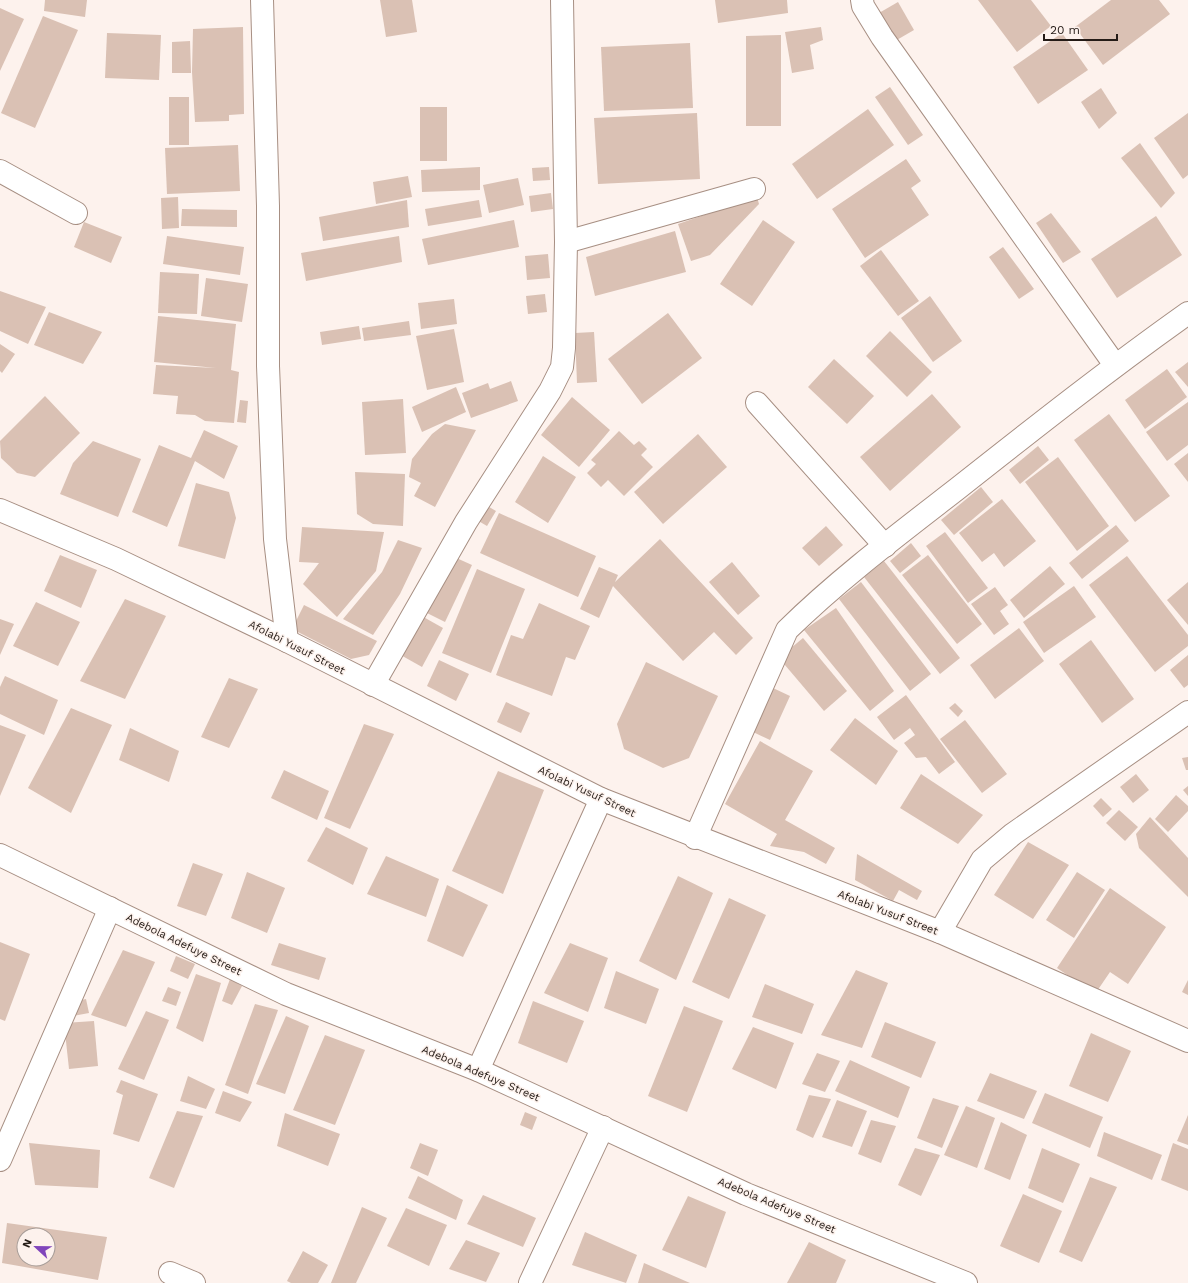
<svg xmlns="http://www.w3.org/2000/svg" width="1188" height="1283" font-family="'Work Sans',sans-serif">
	<rect width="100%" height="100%" fill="#fdf2ed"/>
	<g fill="#dac1b4" fill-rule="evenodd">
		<path d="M 45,0 L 87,0 L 85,17 L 44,11 Z"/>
		<path d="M 380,0 L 412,0 L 417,32 L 386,37 Z"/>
		<path d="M 715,0 L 787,0 L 788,13 L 718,23 Z"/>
		<path d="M 978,0 L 1031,0 L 1051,26 L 1017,52 Z"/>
		<path d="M 1111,0 L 1159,0 L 1170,14 L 1103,65 L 1075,27 Z"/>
		<path d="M 898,2 L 914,30 L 895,41 L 879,13 Z"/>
		<path d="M 0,8 L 24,19 L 0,71 Z"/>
		<path d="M 43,16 L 78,30 L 35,128 L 1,113 Z"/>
		<path d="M 243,27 L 244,114 L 229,115 L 229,121 L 195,122 L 192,72 L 193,29 Z"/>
		<path d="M 821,27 L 823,40 L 810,45 L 814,69 L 792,73 L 785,32 Z"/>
		<path d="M 107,33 L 161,35 L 159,80 L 105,78 Z"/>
		<path d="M 1062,33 L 1088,70 L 1038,104 L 1013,67 Z"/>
		<path d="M 781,35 L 781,126 L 746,126 L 746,36 Z"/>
		<path d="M 190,41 L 191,73 L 172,73 L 172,42 Z"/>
		<path d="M 690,43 L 693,108 L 604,111 L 601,47 Z"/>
		<path d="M 890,87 L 923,135 L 908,145 L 875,97 Z"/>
		<path d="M 1101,88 L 1117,113 L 1099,129 L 1081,102 Z"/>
		<rect x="169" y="97" width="20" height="48"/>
		<rect x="420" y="107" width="27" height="54"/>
		<path d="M 868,109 L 894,145 L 817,199 L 792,164 Z"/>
		<path d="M 697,113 L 700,179 L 598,184 L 594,118 Z"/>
		<path d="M 1188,113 L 1188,175 L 1183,179 L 1154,138 Z"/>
		<path d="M 1140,143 L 1175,193 L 1161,208 L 1121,158 Z"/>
		<path d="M 238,145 L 240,191 L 167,194 L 165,148 Z"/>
		<path d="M 906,159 L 921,181 L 911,188 L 929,215 L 865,258 L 832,209 Z"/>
		<path d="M 480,167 L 480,190 L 422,192 L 421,170 Z"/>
		<path d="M 549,167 L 550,180 L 533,181 L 532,168 Z"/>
		<path d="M 408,176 L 412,197 L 376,204 L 373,182 Z"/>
		<path d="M 518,178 L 524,205 L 489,213 L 483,185 Z"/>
		<path d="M 551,193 L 553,209 L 531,212 L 529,196 Z"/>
		<path d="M 178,197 L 179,228 L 162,229 L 161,198 Z"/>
		<path d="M 757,197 L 759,204 L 710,255 L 691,261 L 678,224 Z"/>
		<path d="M 407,200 L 409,227 L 323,241 L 319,217 Z"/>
		<path d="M 479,200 L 482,217 L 428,226 L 425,209 Z"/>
		<path d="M 182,209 L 237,210 L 237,227 L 181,226 Z"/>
		<path d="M 1051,213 L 1081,252 L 1063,263 L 1036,223 Z"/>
		<path d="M 1156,216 L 1182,255 L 1117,298 L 1091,259 Z"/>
		<path d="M 514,220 L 519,247 L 428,265 L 422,239 Z"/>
		<path d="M 763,220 L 795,242 L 752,306 L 720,284 Z"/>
		<path d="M 84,222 L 122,237 L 111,263 L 74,247 Z"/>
		<path d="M 675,231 L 686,272 L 595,296 L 586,257 Z"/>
		<path d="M 167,236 L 244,247 L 240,275 L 163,264 Z"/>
		<path d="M 399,236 L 402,262 L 306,281 L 301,253 Z"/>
		<path d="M 1003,247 L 1034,289 L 1019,299 L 989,257 Z"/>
		<path d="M 881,250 L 919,301 L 898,316 L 860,266 Z"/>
		<path d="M 548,254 L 550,278 L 527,280 L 525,256 Z"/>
		<path d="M 160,272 L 199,274 L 197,314 L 158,313 Z"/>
		<path d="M 206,278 L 248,284 L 242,322 L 201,316 Z"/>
		<path d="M 0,291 L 46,307 L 28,344 L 0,331 Z"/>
		<path d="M 545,294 L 547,312 L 528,314 L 526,296 Z"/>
		<path d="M 930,296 L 962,341 L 933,362 L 901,318 Z"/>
		<path d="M 454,299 L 457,324 L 421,329 L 418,303 Z"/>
		<path d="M 49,312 L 102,332 L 83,364 L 34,345 Z"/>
		<path d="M 668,313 L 702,358 L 642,404 L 608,359 Z"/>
		<path d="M 158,316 L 236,324 L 231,370 L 239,372 L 234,423 L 205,421 L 195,415 L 176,414 L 178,396 L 153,394 L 156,365 L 216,368 L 154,362 Z"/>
		<path d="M 409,321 L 411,335 L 364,341 L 362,328 Z"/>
		<path d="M 359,326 L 361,339 L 322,345 L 320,332 Z"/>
		<path d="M 454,329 L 464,382 L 427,390 L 416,336 Z"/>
		<path d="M 890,331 L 932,372 L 907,397 L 866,356 Z"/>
		<path d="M 594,332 L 597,382 L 577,383 L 575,333 Z"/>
		<path d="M 0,344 L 15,354 L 2,373 L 0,371 Z"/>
		<path d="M 834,359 L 874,396 L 847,424 L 808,387 Z"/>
		<path d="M 1188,362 L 1188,387 L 1175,372 Z"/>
		<path d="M 1167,369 L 1187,397 L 1145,429 L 1125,400 Z"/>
		<path d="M 511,381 L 518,401 L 471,418 L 462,393 L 488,383 L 490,389 Z"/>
		<path d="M 456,387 L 466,412 L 422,432 L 412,407 Z"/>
		<path d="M 932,394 L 961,427 L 890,491 L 860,457 Z"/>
		<path d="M 45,396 L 80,433 L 35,477 L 17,473 L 1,458 L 0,441 Z"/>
		<path d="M 572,397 L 610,430 L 579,467 L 541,435 Z"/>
		<path d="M 403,399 L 406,453 L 365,455 L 362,402 Z"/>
		<path d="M 240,400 L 248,401 L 246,423 L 237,422 Z"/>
		<path d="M 1188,402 L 1188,445 L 1167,461 L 1146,432 Z"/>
		<path d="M 1109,414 L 1170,496 L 1135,522 L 1074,440 Z"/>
		<path d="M 445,424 L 476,430 L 435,507 L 414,496 L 421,483 L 409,477 L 412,459 L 432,434 Z"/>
		<path d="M 204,430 L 238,446 L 224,479 L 195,461 L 167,527 L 132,512 L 159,445 L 191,458 Z"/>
		<path d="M 619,431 L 634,445 L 639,441 L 647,449 L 641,455 L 653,467 L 624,496 L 608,480 L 601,487 L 587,473 L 596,464 L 591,460 Z"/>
		<path d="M 698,434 L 727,467 L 663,524 L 634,492 Z"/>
		<path d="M 93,441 L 141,459 L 118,517 L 60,494 L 73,463 Z"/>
		<path d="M 1038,446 L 1049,460 L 1020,484 L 1009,470 Z"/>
		<path d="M 1188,453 L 1188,482 L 1174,464 Z"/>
		<path d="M 543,456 L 576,477 L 548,523 L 515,502 Z"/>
		<path d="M 1058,457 L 1109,526 L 1077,551 L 1025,482 Z"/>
		<path d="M 355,472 L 405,474 L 403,526 L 373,524 L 357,514 Z"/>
		<path d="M 196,483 L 229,492 L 236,518 L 225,559 L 178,546 Z"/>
		<path d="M 981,487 L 993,502 L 954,535 L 941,520 Z"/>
		<path d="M 1002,499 L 1036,541 L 1004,567 L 994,553 L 982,562 L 959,533 Z"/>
		<path d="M 484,504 L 496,511 L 487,526 L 475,519 Z"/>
		<path d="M 499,513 L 596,556 L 578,597 L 480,553 Z"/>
		<path d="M 1116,525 L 1129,541 L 1082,579 L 1069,563 Z"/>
		<path d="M 826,526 L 843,545 L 819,566 L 802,548 Z"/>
		<path d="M 302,527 L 384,532 L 376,571 L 337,617 L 303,584 L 319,563 L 299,562 Z"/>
		<path d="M 945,532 L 988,588 L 968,603 L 926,546 Z"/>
		<path d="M 660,539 L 753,638 L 736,655 L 714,632 L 683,661 L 613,586 L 599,618 L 580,609 L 599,567 L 618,575 L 615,582 Z"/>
		<path d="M 398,540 L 422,548 L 400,594 L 373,635 L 343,619 L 382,572 Z"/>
		<path d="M 911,543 L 921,556 L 900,573 L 890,561 Z"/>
		<path d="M 60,555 L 97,570 L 81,608 L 44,591 Z"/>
		<path d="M 928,555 L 982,624 L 957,644 L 902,575 Z"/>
		<path d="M 452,556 L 472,565 L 445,622 L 425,612 Z"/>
		<path d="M 1127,556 L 1188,635 L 1188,646 L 1155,672 L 1089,585 Z"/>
		<path d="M 884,561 L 960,658 L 940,674 L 864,577 Z"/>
		<path d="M 732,562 L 760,596 L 738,615 L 709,582 Z"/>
		<path d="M 1050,566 L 1065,584 L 1024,618 L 1010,600 Z"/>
		<path d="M 477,569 L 525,589 L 491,673 L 442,653 Z"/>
		<path d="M 861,582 L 931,674 L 910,691 L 839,599 Z"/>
		<path d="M 1188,582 L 1188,625 L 1167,600 Z"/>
		<path d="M 1074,586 L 1096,617 L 1044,653 L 1023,622 Z"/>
		<path d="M 995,587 L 1008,605 L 1000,611 L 1009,624 L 994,635 L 971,604 Z"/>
		<path d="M 125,599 L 166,616 L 125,699 L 80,681 Z"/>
		<path d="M 36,602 L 80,622 L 58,666 L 13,646 Z"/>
		<path d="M 539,603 L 590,626 L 575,660 L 566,657 L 552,696 L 496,675 L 511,635 L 523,639 Z"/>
		<path d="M 304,605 L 377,641 L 369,655 L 351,659 L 292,629 Z"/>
		<path d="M 836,608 L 894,691 L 870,711 L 804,630 Z"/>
		<path d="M 411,610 L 443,628 L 422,667 L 390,649 Z"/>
		<path d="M 0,619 L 14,624 L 0,655 Z"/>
		<path d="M 1019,628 L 1044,661 L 995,699 L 970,665 Z"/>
		<path d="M 803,638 L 847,691 L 824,711 L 779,658 Z"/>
		<path d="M 1091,640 L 1134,699 L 1102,723 L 1059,664 Z"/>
		<path d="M 1188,655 L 1188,685 L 1184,688 L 1170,670 Z"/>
		<path d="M 439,660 L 469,674 L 456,701 L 427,686 Z"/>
		<path d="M 646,662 L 718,696 L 689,758 L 663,768 L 624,749 L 617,724 Z"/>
		<path d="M 5,676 L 58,700 L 44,735 L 0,714 L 0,687 Z"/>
		<path d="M 229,678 L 258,689 L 229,748 L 201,737 Z"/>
		<path d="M 773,688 L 790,696 L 770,740 L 753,732 Z"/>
		<path d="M 906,695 L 955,762 L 939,774 L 926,757 L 916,758 L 904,743 L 915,735 L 910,728 L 894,740 L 877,717 Z"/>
		<path d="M 506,702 L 530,713 L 521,733 L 497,722 Z"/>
		<path d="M 955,703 L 963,711 L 958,717 L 949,708 Z"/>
		<path d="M 71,708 L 112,725 L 71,813 L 28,788 Z"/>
		<path d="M 855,718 L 898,751 L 876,785 L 830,750 Z"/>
		<path d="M 965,720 L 1007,774 L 982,793 L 940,739 Z"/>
		<path d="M 364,724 L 394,734 L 350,829 L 324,818 Z"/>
		<path d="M 0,725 L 26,735 L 0,796 Z"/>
		<path d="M 130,728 L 179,751 L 169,782 L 119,760 Z"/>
		<path d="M 760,741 L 813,771 L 785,820 L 835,848 L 826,864 L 804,852 L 770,846 L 777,834 L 725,804 Z"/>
		<path d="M 1188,757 L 1188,770 L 1186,770 L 1182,758 Z"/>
		<path d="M 284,770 L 329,791 L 317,820 L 271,798 Z"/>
		<path d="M 498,771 L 544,790 L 503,894 L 452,871 Z"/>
		<path d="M 921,774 L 983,815 L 958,844 L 900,808 Z"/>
		<path d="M 1136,774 L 1149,790 L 1133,803 L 1120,787 Z"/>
		<path d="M 1188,786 L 1188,796 L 1183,790 Z"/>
		<path d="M 1176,795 L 1188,806 L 1188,811 L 1168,832 L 1155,819 Z"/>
		<path d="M 1101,798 L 1112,809 L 1103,817 L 1093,806 Z"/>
		<path d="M 1119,810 L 1138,827 L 1125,841 L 1106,823 Z"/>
		<path d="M 1150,817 L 1188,858 L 1188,897 L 1139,848 L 1136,834 Z"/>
		<path d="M 326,827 L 368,848 L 353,885 L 307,861 Z"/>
		<path d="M 1028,842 L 1069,865 L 1033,919 L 994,895 Z"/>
		<path d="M 857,854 L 922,891 L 917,900 L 899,890 L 893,901 L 855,880 Z"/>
		<path d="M 386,856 L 439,879 L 426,917 L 367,894 Z"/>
		<path d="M 193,863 L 223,874 L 206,916 L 177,906 Z"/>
		<path d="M 247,872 L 285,888 L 267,933 L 231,918 Z"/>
		<path d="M 1077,872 L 1105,890 L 1074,938 L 1046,920 Z"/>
		<path d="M 678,876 L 713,893 L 676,980 L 639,961 Z"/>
		<path d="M 447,885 L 488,905 L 463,957 L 427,941 Z"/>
		<path d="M 1110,888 L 1166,927 L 1128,984 L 1110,972 L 1095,994 L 1057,968 Z"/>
		<path d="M 729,898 L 766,915 L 729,999 L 692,982 Z"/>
		<path d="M 0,942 L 30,954 L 5,1021 L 0,1019 Z"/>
		<path d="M 279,943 L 326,958 L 319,980 L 271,965 Z"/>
		<path d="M 570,943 L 608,958 L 588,1012 L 544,993 Z"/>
		<path d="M 123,950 L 155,962 L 126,1027 L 91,1015 Z"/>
		<path d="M 176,956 L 195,964 L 188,979 L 170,971 Z"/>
		<path d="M 856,970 L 888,983 L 862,1048 L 821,1035 Z"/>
		<path d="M 616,971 L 659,989 L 646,1024 L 604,1008 Z"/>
		<path d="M 196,974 L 221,983 L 203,1042 L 176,1028 Z"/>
		<path d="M 230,979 L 242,986 L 232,1005 L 222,1001 Z"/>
		<path d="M 1188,980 L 1188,995 L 1182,992 Z"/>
		<path d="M 765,984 L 814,1004 L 802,1034 L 752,1017 Z"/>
		<path d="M 168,987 L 181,992 L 176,1006 L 162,1001 Z"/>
		<path d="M 86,999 L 89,1013 L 73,1016 L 71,1002 Z"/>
		<path d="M 533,1001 L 584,1021 L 567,1063 L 518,1043 Z"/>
		<path d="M 255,1004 L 278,1010 L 248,1094 L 225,1085 Z"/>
		<path d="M 684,1006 L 723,1021 L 687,1112 L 648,1096 Z"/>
		<path d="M 146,1011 L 169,1020 L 144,1080 L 118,1069 Z"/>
		<path d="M 286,1016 L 309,1026 L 285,1094 L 256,1084 Z"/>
		<path d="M 94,1021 L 98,1066 L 69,1069 L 64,1023 Z"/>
		<path d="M 885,1022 L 936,1042 L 921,1078 L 871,1057 Z"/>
		<path d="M 753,1027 L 794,1043 L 776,1089 L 732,1069 Z"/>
		<path d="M 1091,1033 L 1131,1051 L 1108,1102 L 1069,1086 Z"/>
		<path d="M 325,1035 L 365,1050 L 335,1125 L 293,1110 Z"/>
		<path d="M 817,1053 L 840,1061 L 825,1092 L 802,1084 Z"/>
		<path d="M 850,1060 L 910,1087 L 898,1118 L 835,1091 Z"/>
		<path d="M 990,1073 L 1037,1091 L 1024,1119 L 977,1101 Z"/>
		<path d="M 188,1076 L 215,1089 L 206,1109 L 180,1101 Z"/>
		<path d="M 121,1080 L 158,1094 L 139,1142 L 113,1134 L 123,1095 L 116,1092 Z"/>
		<path d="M 223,1091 L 252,1102 L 240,1122 L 215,1113 Z"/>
		<path d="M 1045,1093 L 1103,1117 L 1090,1148 L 1032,1123 Z"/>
		<path d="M 809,1095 L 831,1099 L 813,1138 L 796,1130 Z"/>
		<path d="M 933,1098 L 959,1106 L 942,1148 L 917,1138 Z"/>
		<path d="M 837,1100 L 867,1111 L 852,1147 L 822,1137 Z"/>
		<path d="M 966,1106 L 995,1118 L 977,1168 L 944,1155 Z"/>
		<path d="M 177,1111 L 203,1116 L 174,1188 L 149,1178 Z"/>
		<path d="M 525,1112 L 537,1117 L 532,1130 L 520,1125 Z"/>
		<path d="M 285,1113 L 340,1134 L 328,1166 L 277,1146 Z"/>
		<path d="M 1188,1115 L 1188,1145 L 1177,1141 Z"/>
		<path d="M 871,1120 L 896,1126 L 881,1163 L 858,1154 Z"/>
		<path d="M 1001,1122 L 1027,1135 L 1010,1180 L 984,1169 Z"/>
		<path d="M 1104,1132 L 1162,1155 L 1152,1180 L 1097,1156 Z"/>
		<path d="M 29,1143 L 100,1150 L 98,1188 L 35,1185 Z"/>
		<path d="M 420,1143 L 438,1150 L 428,1176 L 410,1168 Z"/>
		<path d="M 1173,1143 L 1188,1149 L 1188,1191 L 1161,1180 Z"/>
		<path d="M 915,1148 L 940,1155 L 921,1196 L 898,1185 Z"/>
		<path d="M 1042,1148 L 1080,1164 L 1063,1203 L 1028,1188 Z"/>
		<path d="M 418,1176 L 463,1200 L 456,1220 L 408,1198 Z"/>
		<path d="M 1090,1177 L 1117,1187 L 1082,1262 L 1059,1252 Z"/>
		<path d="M 1023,1194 L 1062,1211 L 1039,1263 L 1000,1246 Z"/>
		<path d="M 483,1195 L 536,1218 L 523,1247 L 467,1224 Z"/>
		<path d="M 688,1196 L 726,1212 L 706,1268 L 662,1250 Z"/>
		<path d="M 362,1207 L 387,1218 L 356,1283 L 331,1283 Z"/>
		<path d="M 406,1208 L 447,1225 L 429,1266 L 387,1246 Z"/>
		<path d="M 7,1223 L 107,1237 L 98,1280 L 2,1263 ZM 24,1235 L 48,1235 L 48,1259 L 24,1259 Z"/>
		<path d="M 585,1232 L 637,1255 L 626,1283 L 572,1265 Z"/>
		<path d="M 466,1240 L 500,1253 L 486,1282 L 449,1269 Z"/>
		<path d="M 809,1242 L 846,1260 L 836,1283 L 787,1283 Z"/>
		<path d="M 303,1251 L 328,1265 L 318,1283 L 291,1283 L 287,1281 Z"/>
		<path d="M 644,1263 L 690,1283 L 638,1283 Z"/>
	</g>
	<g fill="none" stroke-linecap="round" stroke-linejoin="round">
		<g stroke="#a78f83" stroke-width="24">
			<g id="minor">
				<path d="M 262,0 L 268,206 L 268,366 L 275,539 L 287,641"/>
				<path d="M 862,0 L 863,6 L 882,37 L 1115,365"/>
				<path d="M 0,171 L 76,213"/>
				<path d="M 566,242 L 754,189"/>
				<path d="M 757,403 L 885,546"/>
				<path d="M 0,510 L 116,559 L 287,641 L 601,799 L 940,932 L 1188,1041"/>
				<path d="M 373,685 L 466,522 L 550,391 L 562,367 L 564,348 L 566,242 L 562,0"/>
				<path d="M 695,838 L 787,630 C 839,579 899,534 957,489 C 1033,429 1109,369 1188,313"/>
				<path d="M 0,855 L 286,994 L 478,1070 L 746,1194 L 966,1283"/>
				<path d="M 940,932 L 982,860 L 1013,834 L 1188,712"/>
				<path d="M 478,1070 L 601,799"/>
				<path d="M 0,1160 L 110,908"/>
				<path d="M 170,1273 L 194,1283"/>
				<path d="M 530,1283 L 603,1127"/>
			</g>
		</g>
		<use href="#minor" stroke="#fff" stroke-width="22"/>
	</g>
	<g text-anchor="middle" stroke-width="3" stroke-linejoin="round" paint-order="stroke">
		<g font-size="11" fill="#241b16" stroke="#fdf2ed">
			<text transform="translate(297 647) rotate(27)" y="4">Afolabi Yusuf Street</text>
			<text transform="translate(587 791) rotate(25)" y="4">Afolabi Yusuf Street</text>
			<text transform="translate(888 912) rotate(21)" y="4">Afolabi Yusuf Street</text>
			<text transform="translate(184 944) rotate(26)" y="4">Adebola Adefuye Street</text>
			<text transform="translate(481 1073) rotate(23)" y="4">Adebola Adefuye Street</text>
			<text transform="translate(777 1205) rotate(23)" y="4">Adebola Adefuye Street</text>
		</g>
	</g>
	<g transform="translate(36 1247) rotate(292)"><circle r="19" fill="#fdf2ed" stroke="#a69c97"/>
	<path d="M0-3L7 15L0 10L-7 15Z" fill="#8045bb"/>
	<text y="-6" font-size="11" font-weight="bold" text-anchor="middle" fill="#241b16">N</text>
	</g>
	<path d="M1044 34v6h73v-6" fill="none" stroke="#241b16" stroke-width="2"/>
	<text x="1050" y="34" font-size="12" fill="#241b16" stroke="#fdf2ed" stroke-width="3" paint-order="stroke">20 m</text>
</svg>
